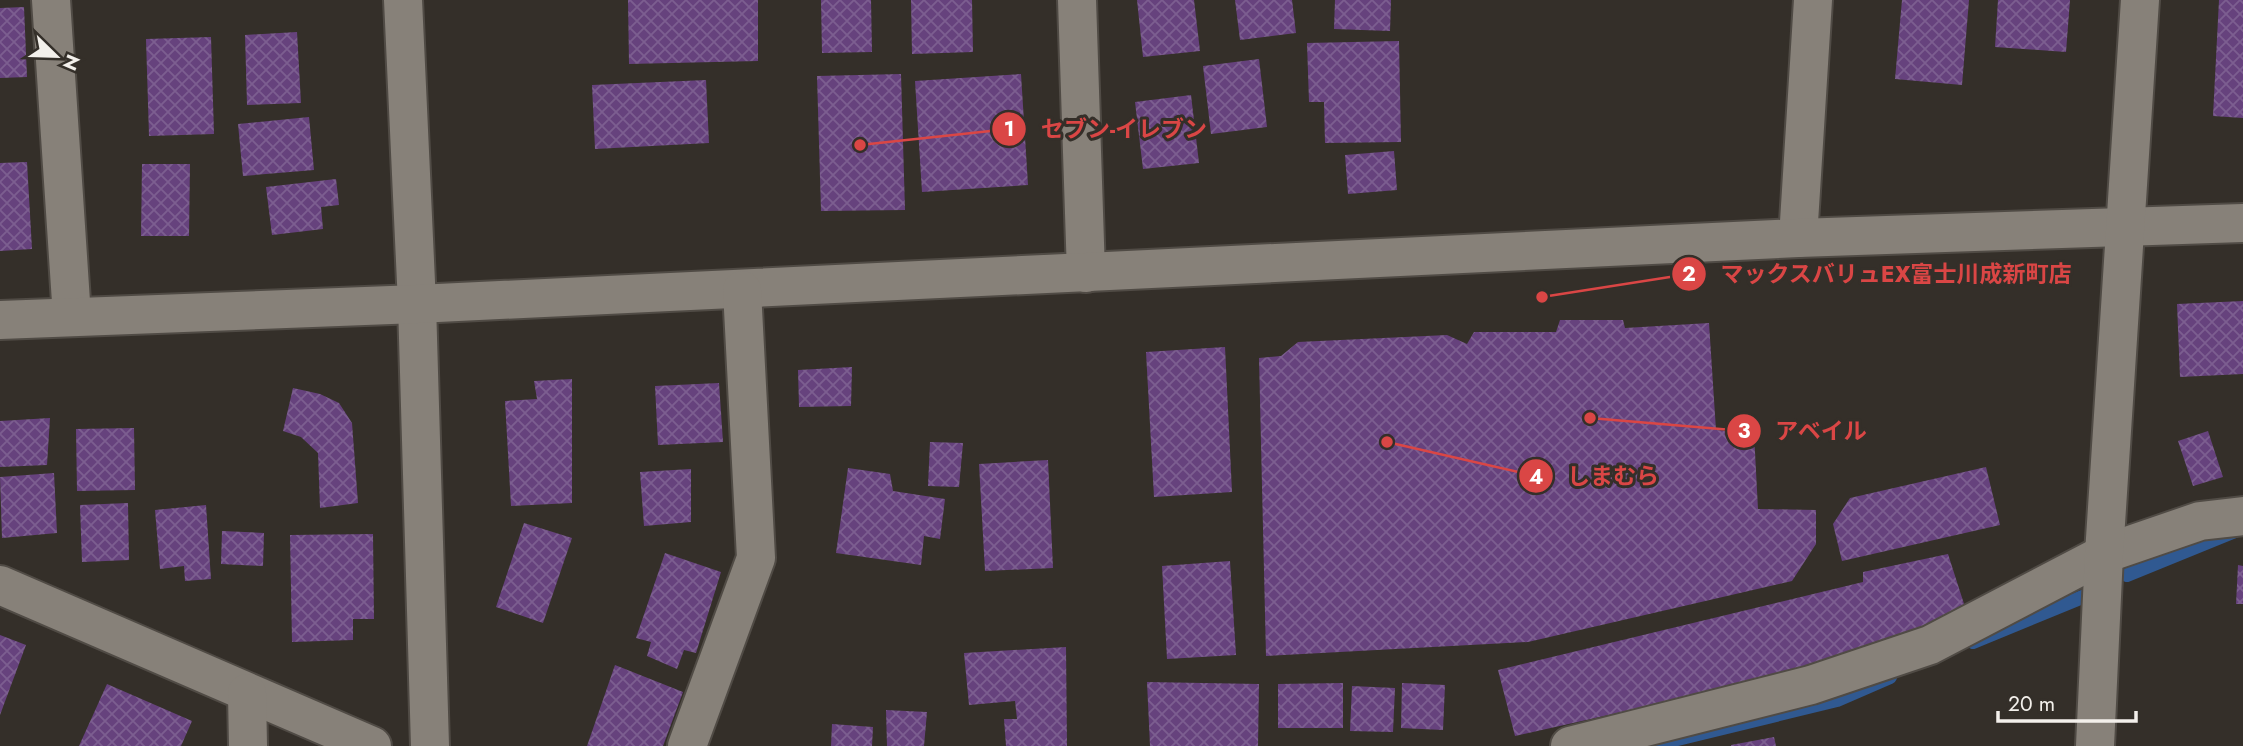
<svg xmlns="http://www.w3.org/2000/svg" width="2243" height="746" font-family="Jost,'Noto Sans JP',sans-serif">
	<defs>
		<pattern id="building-cross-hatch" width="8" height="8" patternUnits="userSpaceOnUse" patternTransform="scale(1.75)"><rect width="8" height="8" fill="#66427d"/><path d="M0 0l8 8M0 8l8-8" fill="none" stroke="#7c5e90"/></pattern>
	</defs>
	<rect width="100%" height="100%" fill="#342f29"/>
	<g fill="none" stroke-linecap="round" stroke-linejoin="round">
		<g stroke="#305991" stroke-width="14">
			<path d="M 2127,575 L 2235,531"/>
			<path d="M 1973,642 L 2085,596"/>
			<path d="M 1661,743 L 1837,700 L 1890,677"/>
		</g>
	</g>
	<g fill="url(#building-cross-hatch)">
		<path d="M 628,0 L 758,0 L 758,61 L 629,64 Z"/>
		<path d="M 821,0 L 871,0 L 872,52 L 822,53 Z"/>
		<path d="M 911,0 L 972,0 L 973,52 L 912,54 Z"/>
		<path d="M 1137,0 L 1194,0 L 1200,51 L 1143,57 Z"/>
		<path d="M 1235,0 L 1292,0 L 1296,33 L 1240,40 Z"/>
		<path d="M 1335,0 L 1391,0 L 1390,31 L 1334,29 Z"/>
		<path d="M 1902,0 L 1969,0 L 1962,85 L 1895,79 Z"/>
		<path d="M 1998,0 L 2070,0 L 2066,52 L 1995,47 Z"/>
		<path d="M 2219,0 L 2243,0 L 2243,118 L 2213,116 Z"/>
		<path d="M 24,7 L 27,77 L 0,78 L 0,8 Z"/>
		<path d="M 297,32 L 301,103 L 247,105 L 245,35 Z"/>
		<path d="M 211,37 L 214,134 L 149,136 L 146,39 Z"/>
		<path d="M 1399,41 L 1401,142 L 1325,143 L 1324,102 L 1309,102 L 1307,43 Z"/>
		<path d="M 1259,59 L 1267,127 L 1211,134 L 1203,66 Z"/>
		<path d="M 901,74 L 905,210 L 821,211 L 817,76 Z"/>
		<path d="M 1021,74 L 1028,185 L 922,192 L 915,81 Z"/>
		<path d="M 706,80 L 709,143 L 595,149 L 592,85 Z"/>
		<path d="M 1191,95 L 1199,163 L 1143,169 L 1135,102 Z"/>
		<path d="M 309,117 L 314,170 L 243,176 L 238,124 Z"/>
		<path d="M 1394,151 L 1397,190 L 1348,194 L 1345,155 Z"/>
		<path d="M 27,162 L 32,249 L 0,251 L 0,163 Z"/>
		<path d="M 142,164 L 190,164 L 189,236 L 141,236 Z"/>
		<path d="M 336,179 L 339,205 L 321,207 L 323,229 L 272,235 L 266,187 Z"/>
		<path d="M 2243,301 L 2243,374 L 2180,377 L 2177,304 Z"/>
		<path d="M 1560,320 L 1623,320 L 1625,328 L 1709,323 L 1716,430 L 1754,433 L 1758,509 L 1816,510 L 1816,544 L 1792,581 L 1528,642 L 1266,656 L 1259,358 L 1281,356 L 1298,342 L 1447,335 L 1467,344 L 1474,332 L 1556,332 Z"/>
		<path d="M 1225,347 L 1232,492 L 1154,497 L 1146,352 Z"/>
		<path d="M 852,367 L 851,406 L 799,407 L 798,370 Z"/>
		<path d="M 572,379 L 572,503 L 511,506 L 505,401 L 537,399 L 534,381 Z"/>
		<path d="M 719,383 L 723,442 L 658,445 L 655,386 Z"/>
		<path d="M 293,388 L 320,394 L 339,403 L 352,423 L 358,503 L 320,508 L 318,453 L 301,437 L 283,431 Z"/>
		<path d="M 50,418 L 47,465 L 0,467 L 0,421 Z"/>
		<path d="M 134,428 L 135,490 L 77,491 L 76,429 Z"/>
		<path d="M 2208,431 L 2223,477 L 2193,486 L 2178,441 Z"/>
		<path d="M 930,442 L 963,443 L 959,487 L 928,486 Z"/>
		<path d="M 1048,460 L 1053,568 L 985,571 L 979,464 Z"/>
		<path d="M 1986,467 L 2000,525 L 1842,561 L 1833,524 L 1850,498 Z"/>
		<path d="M 848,468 L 890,474 L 893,491 L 945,499 L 940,539 L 924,536 L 921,565 L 836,553 Z"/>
		<path d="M 691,469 L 691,522 L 644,526 L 640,472 Z"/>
		<path d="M 54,473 L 57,533 L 2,538 L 0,477 Z"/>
		<path d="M 128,503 L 129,560 L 82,562 L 80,505 Z"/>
		<path d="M 206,505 L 211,579 L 185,581 L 184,566 L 160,569 L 155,510 Z"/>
		<path d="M 524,523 L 572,538 L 543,623 L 496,607 Z"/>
		<path d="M 222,531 L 264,533 L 263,566 L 221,564 Z"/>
		<path d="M 373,534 L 374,619 L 353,619 L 353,640 L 292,642 L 290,535 Z"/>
		<path d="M 665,553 L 721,572 L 696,653 L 684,650 L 677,669 L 647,656 L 651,642 L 636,638 Z"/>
		<path d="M 1948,554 L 1965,607 L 1862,658 L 1515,736 L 1498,670 L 1863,582 L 1863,572 Z"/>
		<path d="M 1230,561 L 1236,655 L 1167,659 L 1162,566 Z"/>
		<path d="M 2238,565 L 2243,566 L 2243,604 L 2236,604 Z"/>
		<path d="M 0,635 L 26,645 L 0,715 Z"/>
		<path d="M 1066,647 L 1067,746 L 1006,746 L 1004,719 L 1017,719 L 1015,701 L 969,705 L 964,653 Z"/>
		<path d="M 615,665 L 683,692 L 663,746 L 587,746 Z"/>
		<path d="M 1147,682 L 1259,684 L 1258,746 L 1150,746 Z"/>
		<path d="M 1343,683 L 1343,728 L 1278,728 L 1278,684 Z"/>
		<path d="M 1402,683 L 1445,685 L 1443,730 L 1401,728 Z"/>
		<path d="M 107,684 L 192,721 L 181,746 L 79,746 Z"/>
		<path d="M 1352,686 L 1395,688 L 1393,732 L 1350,731 Z"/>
		<path d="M 886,710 L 927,712 L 924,746 L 887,746 Z"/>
		<path d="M 832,724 L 873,727 L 872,746 L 831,746 Z"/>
		<path d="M 1774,737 L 1776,746 L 1731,746 L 1731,745 Z"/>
	</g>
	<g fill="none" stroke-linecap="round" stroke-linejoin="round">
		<g stroke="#504b45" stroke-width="42">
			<g id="minor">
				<path d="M 51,0 L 72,317"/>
				<path d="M 403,0 L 417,304 L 430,746"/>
				<path d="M 1077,0 L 1086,273"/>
				<path d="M 1798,238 L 1813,0"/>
				<path d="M 0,320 L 417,304 L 1798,238 L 2243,223"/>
				<path d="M 0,585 L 372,746"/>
				<path d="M 247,693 L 248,746"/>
				<path d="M 687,746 L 756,558 L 742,290"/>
				<path d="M 1570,746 L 1811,685 L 1930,645 L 2104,554 L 2200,521 L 2243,516"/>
				<path d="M 2095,746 L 2104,554 L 2140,0"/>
			</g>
		</g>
		<use href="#minor" stroke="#878179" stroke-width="38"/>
	</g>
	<path fill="none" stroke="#da4645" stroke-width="2.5" d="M860 145L1009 129M1542 297L1689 274M1590 418L1744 431M1387 442L1536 476"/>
	<g fill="#da4645" stroke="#342f29" stroke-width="2.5">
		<circle cx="860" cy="145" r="7"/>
		<circle cx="1542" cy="297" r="7"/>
		<circle cx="1590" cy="418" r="7"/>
		<circle cx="1387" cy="442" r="7"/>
		<circle cx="1009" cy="129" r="18"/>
		<circle cx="1689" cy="274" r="18"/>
		<circle cx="1744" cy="431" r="18"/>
		<circle cx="1536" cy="476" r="18"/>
	</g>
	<g font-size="21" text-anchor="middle" font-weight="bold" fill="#fff">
		<text x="1009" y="136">1</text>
		<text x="1689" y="281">2</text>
		<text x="1744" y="438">3</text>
		<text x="1536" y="484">4</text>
	</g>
	<g font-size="23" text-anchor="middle" font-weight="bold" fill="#da4645" stroke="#342f29" stroke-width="6" stroke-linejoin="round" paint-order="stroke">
		<text x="1124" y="137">セブン-イレブン</text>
		<text x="1896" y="282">マックスバリュEX富士川成新町店</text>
		<text x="1821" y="439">アベイル</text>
		<text x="1613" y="484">しまむら</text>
	</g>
	<g transform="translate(56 56) rotate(113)" stroke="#342f29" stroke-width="5" paint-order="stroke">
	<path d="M0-5L12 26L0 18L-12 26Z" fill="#f3f0eb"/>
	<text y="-10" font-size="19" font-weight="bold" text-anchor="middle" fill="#f3f0eb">N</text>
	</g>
	<path d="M1998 711v10h138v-10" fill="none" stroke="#f3f0eb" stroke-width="3.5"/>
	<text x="2008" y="711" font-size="21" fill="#f3f0eb" stroke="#342f29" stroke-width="5" paint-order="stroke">20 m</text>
</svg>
